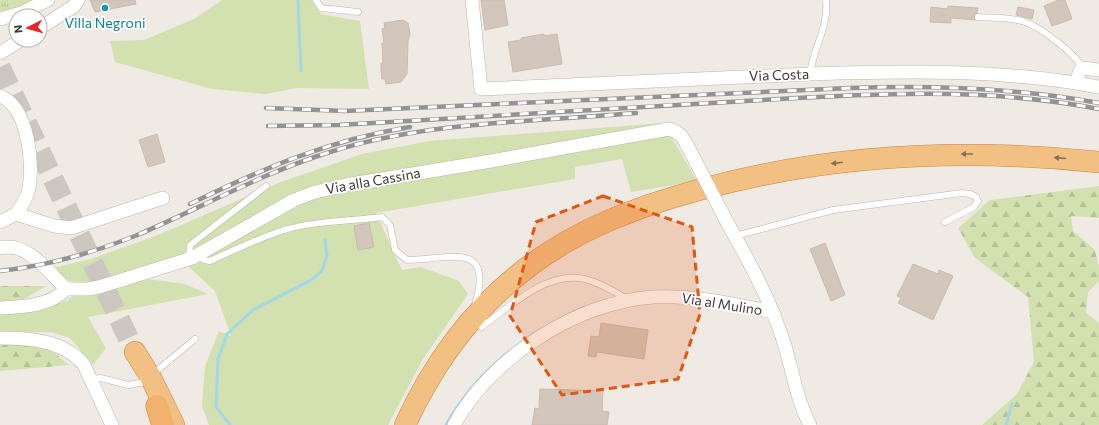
<svg xmlns="http://www.w3.org/2000/svg" width="1099" height="425" font-family="Commissioner,sans-serif">
	<defs>
		<pattern id="forest-firs" width="22" height="20" patternUnits="userSpaceOnUse"><rect width="22" height="20" fill="#d2e1af"/><path d="M5 1l3.5 6h-7zM16 11l3.5 6h-7z" fill="#b6c297"/></pattern>
		<pattern id="park-tufts" width="24" height="20" patternUnits="userSpaceOnUse"><rect width="24" height="20" fill="#d2e1af"/><path d="M3 7l-1-3M5 7V3M7 7l1-3M15 17l-1-3M17 17v-4M19 17l1-3" fill="none" stroke="#b6c297"/></pattern>
	</defs>
	<rect width="100%" height="100%" fill="#f0eae4"/>
	<g fill="#d2e1af">
		<path d="M 222,0 L 311,0 L 321,14 L 360,21 L 369,89 L 297,88 L 266,94 L 212,89 L 115,62 L 110,41 L 144,40 L 194,19 Z"/>
		<path d="M 663,123 L 697,181 L 631,192 L 622,159 L 575,167 L 575,179 L 376,213 L 402,270 L 421,267 L 459,281 L 468,294 L 423,359 L 388,425 L 209,425 L 202,406 L 205,366 L 219,331 L 231,336 L 215,291 L 180,259 C 152,266 90,291 64,279 C 60,277 56,272 53,268 L 94,258 L 158,235 L 281,182 L 362,154 L 429,141 Z"/>
		<path d="M 148,279 L 185,284 L 208,294 L 88,317 L 106,348 L 93,365 L 70,338 L 51,332 L 0,333 L 0,312 L 43,308 L 67,301 L 74,295 L 99,295 Z"/>
	</g>
	<g fill="url(#forest-firs)">
		<path d="M 1099,186 L 1099,218 L 1071,216 L 1073,231 L 1095,250 L 1099,268 L 1099,281 L 1088,292 L 1086,313 L 1099,323 L 1099,425 L 982,425 L 1017,394 L 1034,362 L 1028,297 L 975,258 L 958,228 L 990,200 Z"/>
		<path d="M 0,286 L 46,286 L 24,299 L 0,302 Z"/>
		<path d="M 29,343 L 50,349 L 69,365 L 0,371 L 0,344 Z"/>
	</g>
	<path fill="url(#park-tufts)" d="M 0,0 L 44,0 L 0,14 Z"/>
	<g fill="none" stroke-linecap="round" stroke-linejoin="round">
		<g stroke="#a4d7e9" stroke-width="3">
			<path d="M 298,0 L 301,71"/>
			<path d="M 230,425 L 216,407 L 218,359 L 227,334 L 253,310 L 311,280 L 322,271 L 327,255 L 325,240"/>
			<path d="M 446,425 C 478,369 527,332 585,307"/>
			<path d="M 1006,425 L 1012,404"/>
		</g>
	</g>
	<g fill="#d3c7bd" stroke="#cbbbae">
		<path d="M 90,0 L 135,0 L 136,4 L 95,12 Z"/>
		<path d="M 481,0 L 504,0 L 508,25 L 485,30 Z"/>
		<path d="M 1059,0 L 1065,0 L 1072,19 L 1052,26 L 1044,6 Z"/>
		<path d="M 948,6 L 978,8 L 977,13 L 974,16 L 975,20 L 951,18 L 951,23 L 930,22 L 931,7 L 948,9 Z"/>
		<path d="M 1018,7 L 1034,10 L 1032,19 L 1016,15 Z"/>
		<path d="M 403,20 L 408,23 L 410,34 L 408,41 L 407,74 L 401,82 L 386,84 L 385,79 L 382,79 L 381,70 L 381,63 L 383,63 L 382,43 L 384,43 L 382,29 L 385,28 L 384,23 Z"/>
		<path d="M 544,34 L 544,36 L 557,34 L 562,64 L 513,72 L 508,42 L 521,40 L 521,38 Z"/>
		<path d="M 157,134 L 165,162 L 148,167 L 139,140 Z"/>
		<path d="M 369,223 L 374,247 L 358,250 L 354,226 Z"/>
		<path d="M 825,243 L 845,295 L 831,301 L 810,249 Z"/>
		<path d="M 913,264 L 938,274 L 939,270 L 953,276 L 933,320 L 898,303 L 901,298 L 897,296 Z"/>
		<path d="M 601,323 L 648,330 L 644,359 L 597,352 L 596,357 L 588,356 L 591,336 L 599,337 Z"/>
		<path d="M 540,389 L 603,391 L 602,411 L 609,412 L 607,425 L 532,425 L 535,408 L 539,409 Z"/>
	</g>
	<g fill="none" stroke-linecap="round" stroke-linejoin="round">
		<path stroke="#cdc7c1" stroke-width="21" stroke-dasharray="21 10" stroke-linecap="butt" d="M 0,67 L 135,352"/>
		<g stroke="#bdb4aa" stroke-width="7">
			<g id="service">
				<path d="M 316,0 L 321,8 L 358,12"/>
				<path d="M 978,17 C 993,18 1011,17 1025,22 C 1040,27 1076,54 1082,68"/>
				<path d="M 810,74 C 813,48 829,27 826,0"/>
				<path d="M 735,236 L 833,210 L 962,193 L 970,194 L 976,197 L 978,201 L 974,207 L 945,222"/>
				<path d="M 198,255 L 204,260 L 210,261 C 234,250 259,238 284,230 C 315,221 350,221 382,217 L 390,225 L 395,250 L 407,260 C 448,260 495,239 475,305"/>
				<path d="M 189,259 L 190,245 L 266,186"/>
				<path d="M 481,327 C 510,307 547,270 585,279 C 600,283 614,291 627,299"/>
				<path d="M 153,374 L 195,339"/>
				<path d="M 91,379 L 101,378 L 128,385 L 145,382"/>
			</g>
		</g>
		<g stroke="#bdb4aa" stroke-width="14">
			<g id="minor">
				<path d="M 472,0 L 481,89 C 591,84 701,78 810,74 C 907,71 1003,69 1099,87"/>
				<path d="M 0,19 L 21,13 L 48,0"/>
				<path d="M 40,28 L 74,6 L 78,0"/>
				<path d="M 0,53 L 21,40"/>
				<path d="M 1077,83 L 1079,73 L 1082,68 L 1099,70"/>
				<path d="M 0,96 C 28,106 35,166 28,192 C 26,200 21,207 16,214"/>
				<path d="M 0,222 L 16,214 L 54,226 L 71,228 L 163,198"/>
				<path d="M 728,224 C 750,263 772,303 785,346 C 793,373 797,400 810,425"/>
				<path d="M 0,248 C 27,241 49,272 66,289"/>
				<path d="M 0,308 C 21,307 51,306 66,289 L 88,289 L 99,287 L 192,258 L 294,200 L 315,192 L 346,185 L 491,161 L 669,129 C 680,132 683,137 688,147"/>
				<path d="M 0,338 C 29,338 64,340 84,365 L 112,425"/>
				<path d="M 454,425 C 490,358 577,302 653,297 C 694,295 733,304 773,312"/>
			</g>
		</g>
		<g stroke="#ce853f" stroke-width="22">
			<g id="trunk">
				<path d="M 135,352 L 150,376 L 174,425"/>
				<path d="M 405,425 C 434,362 476,305 532,264 C 581,228 637,207 695,191 C 827,154 963,148 1099,162"/>
			</g>
		</g>
		<g stroke="#ce853f" stroke-width="23">
			<path id="motorway" d="M 157,406 L 163,425"/>
		</g>
		<use href="#service" stroke="#fff" stroke-width="6"/>
		<use href="#minor" stroke="#fff" stroke-width="13"/>
		<use href="#trunk" stroke="#f3c083" stroke-width="21"/>
		<use href="#motorway" stroke="#f1b26e" stroke-width="22"/>
		<g stroke="#939393" stroke-width="4.5">
			<g id="rail">
				<path d="M 266,108 L 345,111 L 850,88 C 933,85 1017,88 1099,103"/>
				<path d="M 268,126 L 339,125 C 469,117 599,109 729,102 C 852,95 976,85 1099,109"/>
				<path d="M 190,204 C 264,168 329,140 410,127"/>
				<path d="M 0,271 C 46,266 92,253 135,236 C 199,209 260,174 327,153 C 426,121 533,122 636,113"/>
			</g>
		</g>
		<use href="#rail" stroke="#fff" stroke-width="3" stroke-dasharray="9" stroke-linecap="butt"/>
		<g stroke="#bdb4aa" stroke-width="14" stroke-linecap="butt">
			<path id="minor-bridge" d="M 688,147 L 728,224"/>
		</g>
		<use href="#minor-bridge" stroke="#fff" stroke-width="13"/>
	</g>
	<defs><path id="oneway-solid" d="M-6-.8H1V-3.2L6.5 0L1 3.2V.8H-6Z"/></defs>
	<g fill="#887054">
		<use href="#oneway-solid" transform="translate(967 154) rotate(180)"/>
		<use href="#oneway-solid" transform="translate(1060 158) rotate(-175)"/>
		<use href="#oneway-solid" transform="translate(837 163) rotate(173)"/>
	</g>
	<path fill="#e0570e" fill-opacity="0.2" stroke="#e0570e" stroke-width="3" stroke-dasharray="8 5" stroke-linejoin="round" d="M 603,196 L 692,227 L 700,314 L 678,379 L 562,395 L 510,316 L 536,222 Z"/>
	<circle fill="#0f9aa8" stroke="#fff" stroke-width="1.5" cx="105" cy="8" r="4"/>
	<g text-anchor="middle" stroke-width="3.5" stroke-linejoin="round" paint-order="stroke">
		<g font-size="14" fill="#0d838f" stroke="#fff">
			<text x="105" y="28">Villa Negroni</text>
		</g>
		<g font-size="14" fill="#413a34" stroke="#fff">
			<text transform="translate(779 75) rotate(-2)" y="5">Via Costa</text>
			<text transform="translate(373 181) rotate(-10)" y="5">Via alla Cassina</text>
			<text transform="translate(722 304) rotate(9)" y="5">Via al Mulino</text>
		</g>
	</g>
	<g transform="translate(28 28) rotate(264)"><circle r="19" fill="#ffffff" stroke="#b3b0ae"/>
	<path d="M0-3L7 15L0 10L-7 15Z" fill="#e62524"/>
	<text y="-6" font-size="11" font-weight="bold" text-anchor="middle" fill="#413a34">N</text>
	</g>
</svg>
